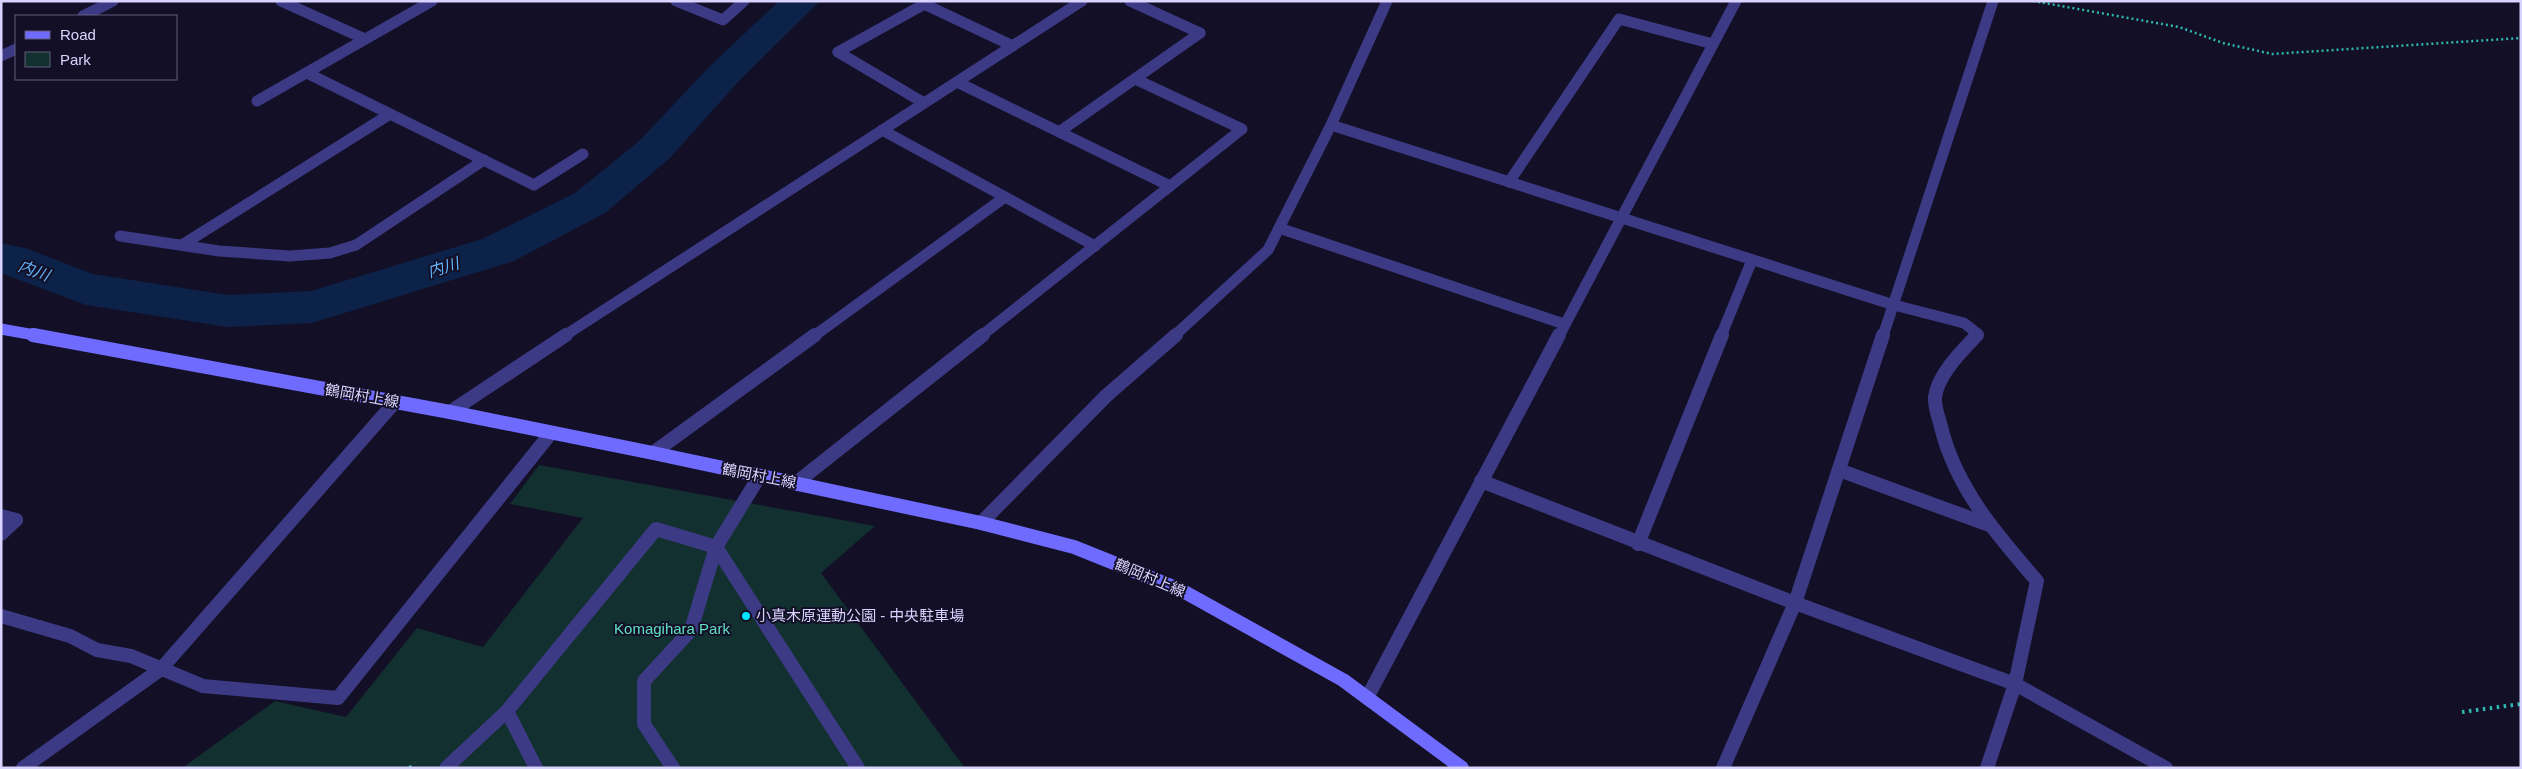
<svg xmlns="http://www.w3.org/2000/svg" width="2522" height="769" font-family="Arial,'Noto Sans JP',sans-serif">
	<rect width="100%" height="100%" fill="#130f26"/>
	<path fill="#12302f" d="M 539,465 L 875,526 L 821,573 L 965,768 L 182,768 L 275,701 L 346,717 L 417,628 L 483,647 L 583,518 L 510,504 Z"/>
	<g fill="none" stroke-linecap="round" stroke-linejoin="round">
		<path fill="#0c2248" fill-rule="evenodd" d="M 779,1 L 820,1 L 739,81 L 669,159 L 605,213 L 514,261 L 312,323 L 228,327 L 86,305 L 1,273 L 1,243 L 25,248 L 93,274 L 228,295 L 311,291 L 482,239 L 575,193 L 639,141 L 711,65 Z"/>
		<path stroke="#2fb8b0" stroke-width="2.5" stroke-dasharray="2 3" stroke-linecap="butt" d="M 2033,1 L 2179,27 L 2223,43 L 2272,54 L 2521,38"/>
		<g stroke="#2fb8b0" stroke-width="4" stroke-dasharray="2.5 4.5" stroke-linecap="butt">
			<path d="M 2462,712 L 2521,704"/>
			<path d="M 410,768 L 415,763"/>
		</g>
		<g stroke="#3d3a85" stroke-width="14">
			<path d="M 716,547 L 858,768"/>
			<path d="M 507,711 L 536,768"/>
			<path d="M 446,768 L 507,711 L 656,529 L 716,547 L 759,477"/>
			<path d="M 673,768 L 644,724 L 644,681 L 691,630 L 716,547"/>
		</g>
		<g stroke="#3d3a85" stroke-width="11">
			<path d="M 281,1 L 365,39"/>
			<path d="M 676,1 L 723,20 L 744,1"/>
			<path d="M 1130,1 L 1200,33"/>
			<path d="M 924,4 L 1013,46"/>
			<path d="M 83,16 L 113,1"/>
			<path d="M 838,52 L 930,1"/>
			<path d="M 838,52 L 924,103"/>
			<path d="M 1,56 L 16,49"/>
			<path d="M 307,73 L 534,185 L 583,154"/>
			<path d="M 957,82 L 1170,186"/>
			<path d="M 257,101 L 432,1"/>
			<path d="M 1331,125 L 1894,305 L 1964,323 L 1978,334 L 1976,336"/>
			<path d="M 882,130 L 1095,246"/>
			<path d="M 1059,132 L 1200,33"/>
			<path d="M 1509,182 L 1619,19 L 1713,44"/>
			<path d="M 1279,228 L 1564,324"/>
			<path d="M 120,236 L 219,251 L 290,256 L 330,253 L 356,245 L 484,160"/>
			<path d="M 182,245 L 390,114"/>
			<path d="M 564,336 L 1082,1"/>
			<path d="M 814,336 L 1005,197"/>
			<path d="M 981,336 L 1242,129 L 1135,79"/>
			<path d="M 1174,336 L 1268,250 L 1331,125 L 1387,1"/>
			<path d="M 1559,336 L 1736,1"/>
			<path d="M 1721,336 L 1752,260"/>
			<path d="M 1883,336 L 1993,1"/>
		</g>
		<g stroke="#3d3a85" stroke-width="14">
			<path d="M 1977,335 C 1962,351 1938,374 1935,397 C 1934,407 1939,418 1941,427 C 1956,488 1997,535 2037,581 L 2015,684 L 1987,768"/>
			<path d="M 450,412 L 566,335"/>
			<path d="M 653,453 L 815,335"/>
			<path d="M 1839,470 L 1989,525"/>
			<path d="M 1481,481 L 1795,603 L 2015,684 L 2166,768"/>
			<path d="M 796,483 L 983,335"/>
			<path d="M 1,516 L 16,520"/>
			<path d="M 981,523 L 1106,396 L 1176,335"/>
			<path d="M 1,534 L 16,520"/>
			<path d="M 1638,544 L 1722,335"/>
			<path d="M 1,616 L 70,636 L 97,650 L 131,656 L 203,686 L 338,698 L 551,433"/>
			<path d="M 1367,698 L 1559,335"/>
			<path d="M 23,768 L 161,669 L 395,402"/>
			<path d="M 1723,768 L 1795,603 L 1883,335"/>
		</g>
		<path stroke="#6f6bff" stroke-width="11" d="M 1,329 L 40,336"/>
		<path stroke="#6f6bff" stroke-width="14" d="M 33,335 L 450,412 L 653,453 L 981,523 L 1074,547 L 1181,590 L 1343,680 L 1462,768"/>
	</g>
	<circle fill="#00e5ff" stroke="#130f26" stroke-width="2" cx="746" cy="616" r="5"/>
	<g text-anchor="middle" stroke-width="4" stroke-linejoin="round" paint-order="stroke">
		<g font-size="15" fill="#d9d4ff" stroke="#130f26">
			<text transform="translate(362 396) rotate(10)" y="5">鶴岡村上線</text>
			<text transform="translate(759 476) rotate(11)" y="5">鶴岡村上線</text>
			<text transform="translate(1150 578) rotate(23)" y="5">鶴岡村上線</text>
		</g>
		<g font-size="15" fill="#d9d4ff" stroke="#130f26" text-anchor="start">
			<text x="756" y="621">小真木原運動公園 - 中央駐車場</text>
		</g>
		<g font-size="15" fill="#5fe0c0" stroke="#130f26">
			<text x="672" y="634">Komagihara Park</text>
		</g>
		<g font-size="16" font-style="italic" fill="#62b6ff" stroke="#130f26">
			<text transform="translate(443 267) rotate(-17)" y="6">内川</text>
			<text transform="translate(34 270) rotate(20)" y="6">内川</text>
		</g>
	</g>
	<rect width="2522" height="769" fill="none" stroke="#d9d4ff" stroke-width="5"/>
	<rect x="15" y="15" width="162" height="65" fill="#130f26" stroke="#625e7d"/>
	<rect x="25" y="31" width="25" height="8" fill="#6f6bff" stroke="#625e7d"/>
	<text x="60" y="40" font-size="15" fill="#d9d4ff">Road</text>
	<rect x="25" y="52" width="25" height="15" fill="#12302f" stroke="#625e7d"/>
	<text x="60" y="65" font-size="15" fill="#d9d4ff">Park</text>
</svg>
